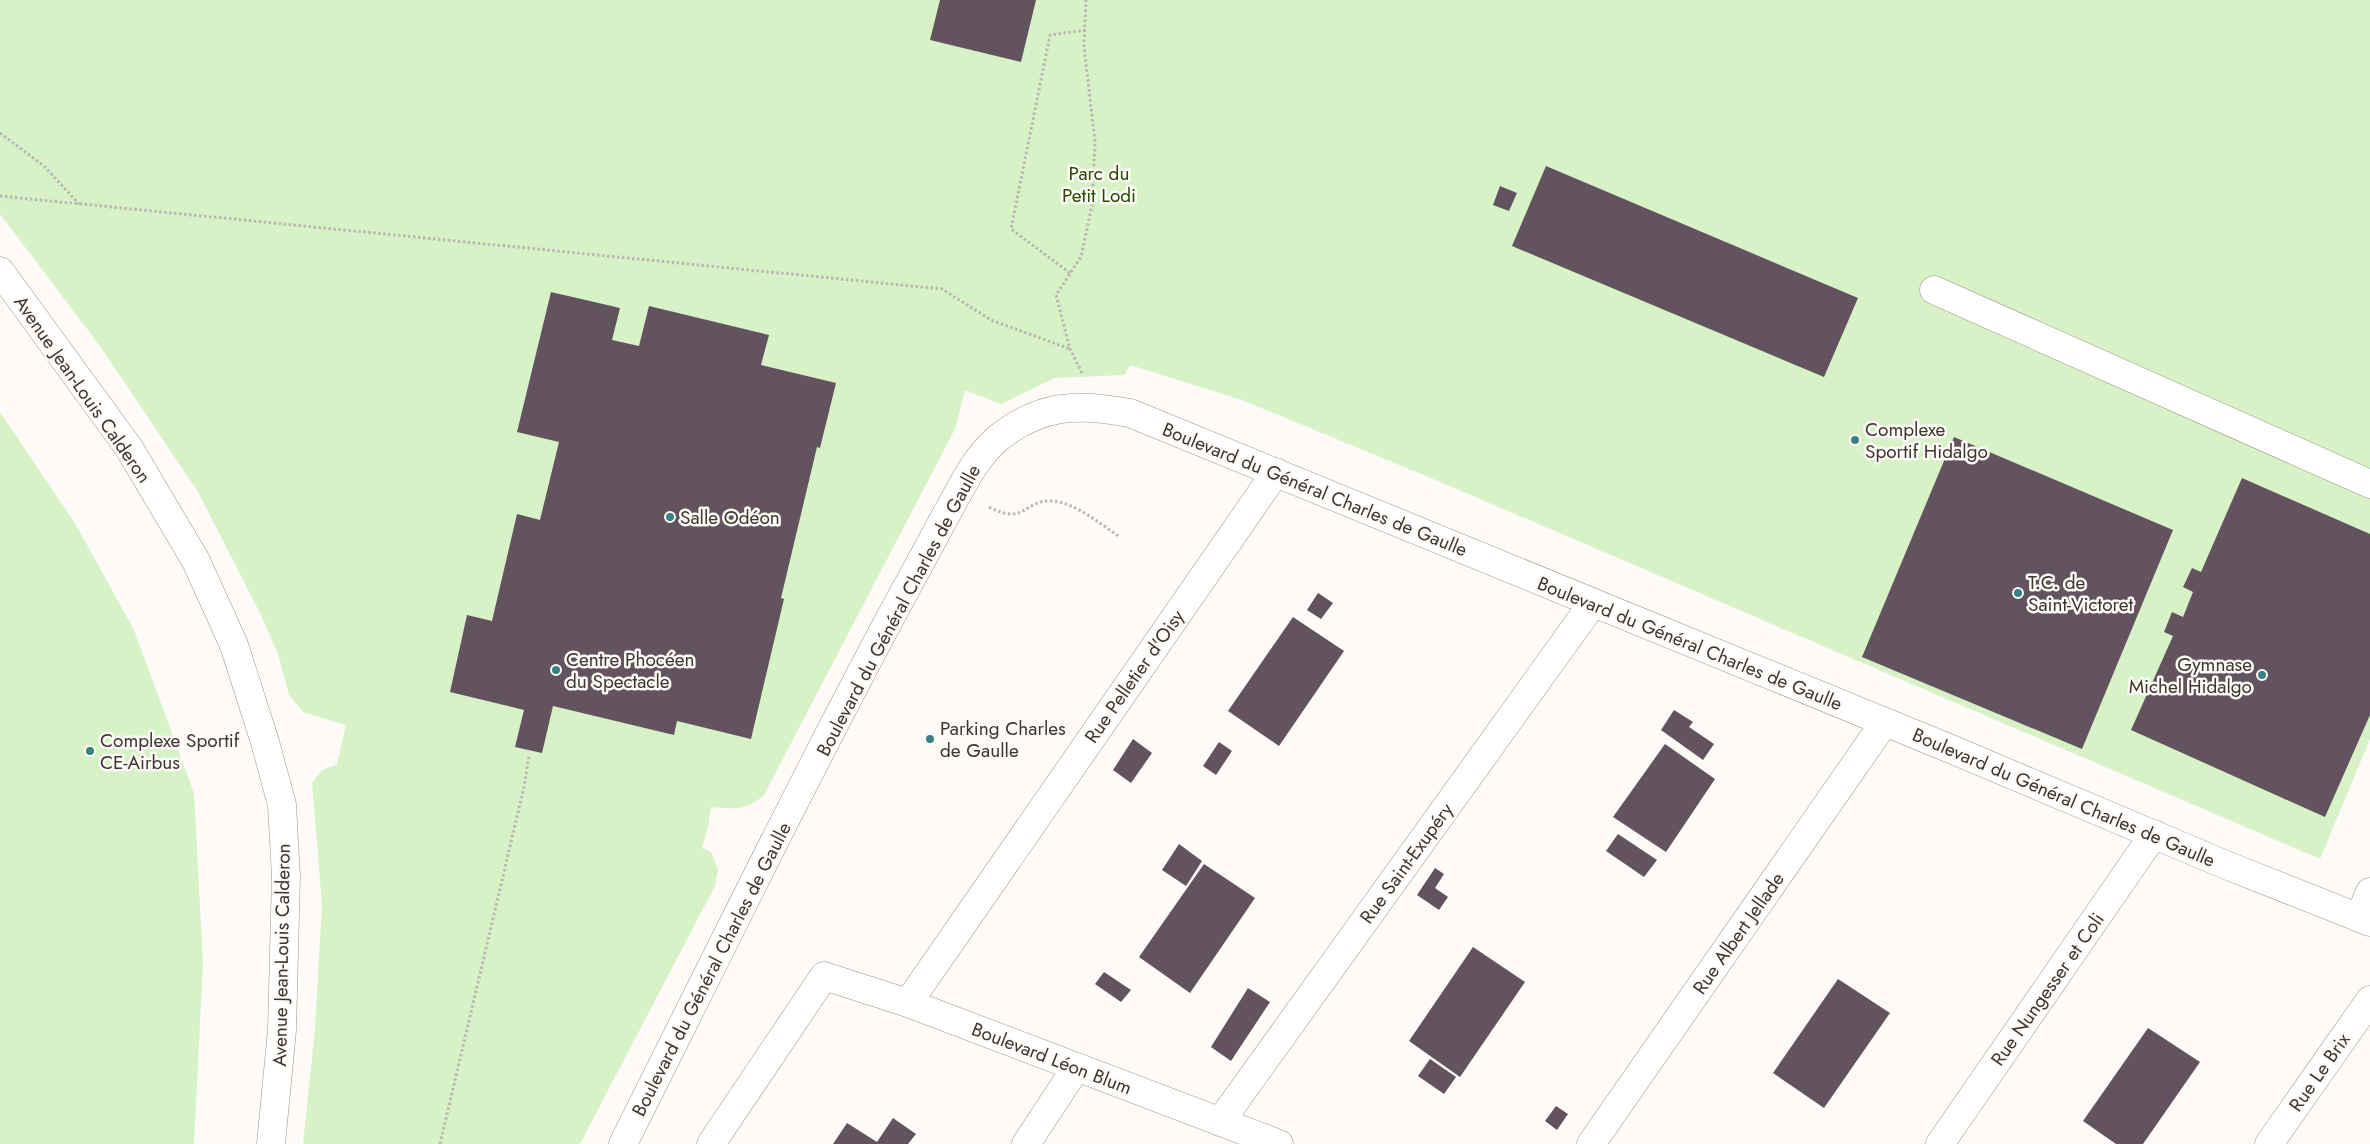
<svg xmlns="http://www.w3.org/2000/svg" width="2370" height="1144" font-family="Jost,sans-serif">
	<rect width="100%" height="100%" fill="#fdfaf7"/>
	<g fill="#d7f2c7">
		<path d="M 0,0 L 2370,0 L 2370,739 L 2320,859 L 1438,481 L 1242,400 L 1130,365 L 1124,375 L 1055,378 L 1001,404 L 965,390 L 955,429 L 764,795 C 746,811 733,809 711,807 L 708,827 L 702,848 L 711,852 L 718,869 L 715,886 L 580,1144 L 303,1144 L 315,1030 L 322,904 L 312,783 L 321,771 L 337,764 L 346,725 L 303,712 L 289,695 L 278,654 L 261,615 L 198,492 L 100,346 L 0,214 Z"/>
		<path d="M 0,412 L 76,525 L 134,630 L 194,793 L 203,963 L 194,1144 L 0,1144 Z"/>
	</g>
	<g fill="#63535f">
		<path d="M 940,0 L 1036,0 L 1021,62 L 930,40 Z"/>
		<path d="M 1546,166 L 1858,298 L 1824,377 L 1512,246 Z"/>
		<path d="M 1500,186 L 1517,193 L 1509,211 L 1493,205 Z"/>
		<path d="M 551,292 L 620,308 L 612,340 L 639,346 L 649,306 L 769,335 L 761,365 L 836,383 L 820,448 L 817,447 L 781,598 L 784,599 L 751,739 L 677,721 L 674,735 L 553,706 L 542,753 L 515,747 L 524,710 L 450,692 L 467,615 L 492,621 L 517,514 L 540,520 L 559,442 L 517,432 Z"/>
		<path d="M 1954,437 L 2173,530 L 2082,749 L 1862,657 Z"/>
		<path d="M 2242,478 L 2370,534 L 2370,715 L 2325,817 L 2131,730 L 2173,636 L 2164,632 L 2172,612 L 2183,617 L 2193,592 L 2183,587 L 2192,568 L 2201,572 Z"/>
		<path d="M 1318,593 L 1333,603 L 1321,619 L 1307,610 Z"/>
		<path d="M 1293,617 L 1344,651 L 1279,746 L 1228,711 Z"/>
		<path d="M 1674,710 L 1693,722 L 1689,727 L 1714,744 L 1703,760 L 1661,730 Z"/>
		<path d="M 1133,739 L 1152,753 L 1131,783 L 1113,770 Z"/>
		<path d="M 1219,742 L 1232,751 L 1216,775 L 1203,766 Z"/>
		<path d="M 1665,744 L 1715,779 L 1666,852 L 1613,817 Z"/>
		<path d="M 1618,834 L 1657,860 L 1644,877 L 1606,851 Z"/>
		<path d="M 1179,844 L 1202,861 L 1186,886 L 1162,870 Z"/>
		<path d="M 1204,864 L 1255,898 L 1190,993 L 1139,957 Z"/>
		<path d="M 1435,868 L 1444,874 L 1435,888 L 1448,897 L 1439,910 L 1417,895 Z"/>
		<path d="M 1473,947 L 1525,982 L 1460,1077 L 1409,1041 Z"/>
		<path d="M 1104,972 L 1131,990 L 1121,1002 L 1095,984 Z"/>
		<path d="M 1838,979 L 1890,1013 L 1824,1108 L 1773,1073 Z"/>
		<path d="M 1248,988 L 1270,1002 L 1231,1061 L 1211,1047 Z"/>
		<path d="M 2148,1028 L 2200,1062 L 2143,1144 L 2116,1144 L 2083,1121 Z"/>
		<path d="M 1430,1059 L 1456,1077 L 1444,1094 L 1418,1076 Z"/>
		<path d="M 1556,1106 L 1568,1114 L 1557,1130 L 1545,1121 Z"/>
		<path d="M 893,1118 L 916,1134 L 908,1144 L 833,1144 L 847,1123 L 877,1142 Z"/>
	</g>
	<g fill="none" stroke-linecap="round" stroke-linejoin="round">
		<g stroke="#a09383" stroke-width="29">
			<g id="minor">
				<path d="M 0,271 L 129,448 L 196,561 L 234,645 L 265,742 L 282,805 L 286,877 L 282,1030 L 271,1144"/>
				<path d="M 1934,290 L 2370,484"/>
				<path d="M 2359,918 L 2370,892"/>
				<path d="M 908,1003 L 1276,472"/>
				<path d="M 1220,1122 L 1593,603"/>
				<path d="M 623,1144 C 715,961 805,776 902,596 C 917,569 932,541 947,513 C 962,487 974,459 997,439 C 1040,404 1078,403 1130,413 L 1946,747 L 2226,865 L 2370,922"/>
				<path d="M 711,1144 L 824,976 L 908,1003 L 1279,1144"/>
				<path d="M 1026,1144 L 1076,1068"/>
				<path d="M 1591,1144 L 1884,723"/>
				<path d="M 1940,1144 L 2154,834"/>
				<path d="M 2269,1144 L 2370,1000"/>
			</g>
		</g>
		<g stroke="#bbb7b2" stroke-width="3" stroke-dasharray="2.5 2.5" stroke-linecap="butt">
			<path d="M 0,133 L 44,166 L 79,204"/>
			<path d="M 0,196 L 942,289 L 991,320 L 1070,349"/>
			<path d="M 1070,273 L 1011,229 L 1050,35 L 1085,30"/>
			<path d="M 1082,373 L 1070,349 L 1056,295 L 1081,257 L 1092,205 L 1095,141 L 1084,47 L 1086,0"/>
			<path d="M 989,507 C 1025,526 1024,500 1051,501 C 1075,502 1100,524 1120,537"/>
			<path d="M 440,1144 L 524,787 L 529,756"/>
		</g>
		<use href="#minor" stroke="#fff" stroke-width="28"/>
	</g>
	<g fill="#378084" stroke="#fdfaf7" stroke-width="2">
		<circle cx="1855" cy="440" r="5"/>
		<circle cx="670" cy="517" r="5"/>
		<circle cx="2018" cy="593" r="5"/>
		<circle cx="556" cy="670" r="5"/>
		<circle cx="2262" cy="675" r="5"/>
		<circle cx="930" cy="739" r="5"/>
		<circle cx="90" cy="751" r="5"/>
	</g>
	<g text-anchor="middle" stroke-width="5" stroke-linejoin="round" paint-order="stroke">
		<g font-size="19" fill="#264a01" stroke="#fdfaf7">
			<text x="1099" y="180">Parc du<tspan x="1099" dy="22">Petit Lodi</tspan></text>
		</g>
		<g font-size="19" fill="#3c362f" stroke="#fdfaf7">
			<text transform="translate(83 389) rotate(55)" y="7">Avenue Jean-Louis Calderon</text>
			<text transform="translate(1315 489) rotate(22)" y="7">Boulevard du Général Charles de Gaulle</text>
			<text transform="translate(898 610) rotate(-62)" y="7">Boulevard du Général Charles de Gaulle</text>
			<text transform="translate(1690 643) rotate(22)" y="7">Boulevard du Général Charles de Gaulle</text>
			<text transform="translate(1134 676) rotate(-55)" y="7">Rue Pelletier d'Oisy</text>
			<text transform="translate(2064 797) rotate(23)" y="7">Boulevard du Général Charles de Gaulle</text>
			<text transform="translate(1406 863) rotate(-54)" y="7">Rue Saint-Exupéry</text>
			<text transform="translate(1738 933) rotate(-55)" y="7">Rue Albert Jellade</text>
			<text transform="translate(281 955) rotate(-89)" y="7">Avenue Jean-Louis Calderon</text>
			<text transform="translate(711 969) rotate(-63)" y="7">Boulevard du Général Charles de Gaulle</text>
			<text transform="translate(2047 989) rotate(-55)" y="7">Rue Nungesser et Coli</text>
			<text transform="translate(1052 1058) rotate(21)" y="7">Boulevard Léon Blum</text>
			<text transform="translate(2319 1072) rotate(-55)" y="7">Rue Le Brix</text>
		</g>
		<g font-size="19" fill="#3c362f" stroke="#fdfaf7" text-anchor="start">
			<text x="1865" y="436">Complexe<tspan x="1865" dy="22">Sportif Hidalgo</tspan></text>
			<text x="680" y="524">Salle Odéon</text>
			<text x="2028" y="589">T.C. de<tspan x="2028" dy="22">Saint-Victoret</tspan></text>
			<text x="566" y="666">Centre Phocéen<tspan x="566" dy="22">du Spectacle</tspan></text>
			<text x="2252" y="671" text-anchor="end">Gymnase<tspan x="2252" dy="22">Michel Hidalgo</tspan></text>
			<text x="940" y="735">Parking Charles<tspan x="940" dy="22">de Gaulle</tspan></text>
			<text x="100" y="747">Complexe Sportif<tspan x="100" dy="22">CE-Airbus</tspan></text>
		</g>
	</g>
</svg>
